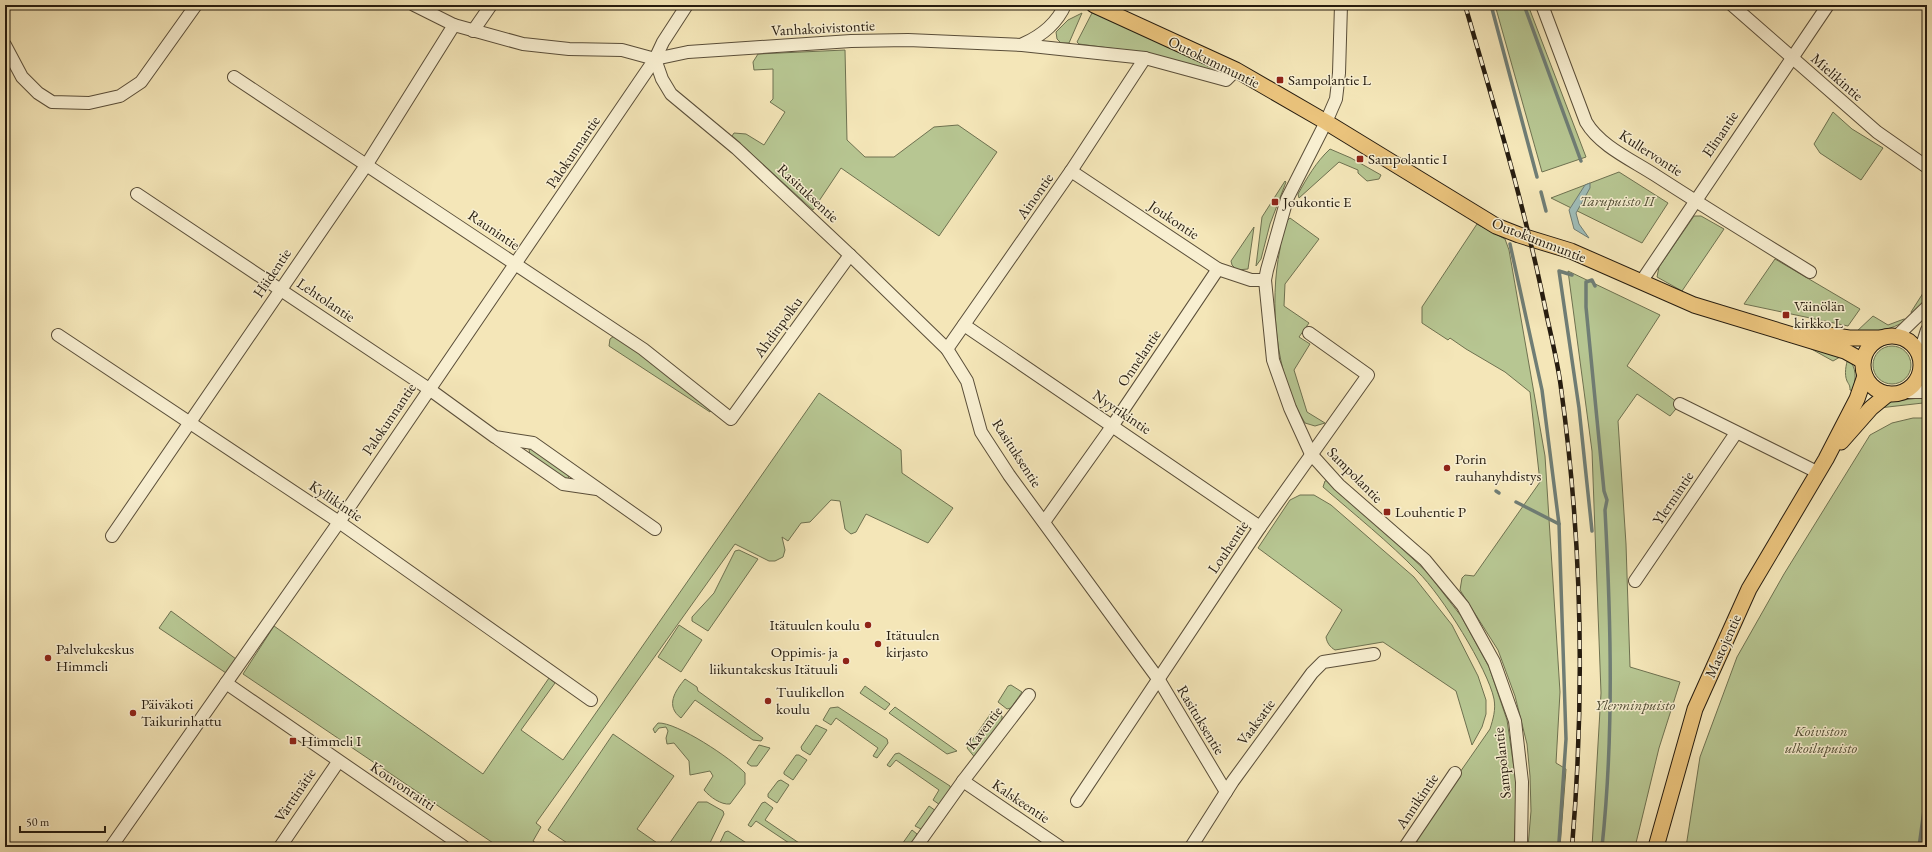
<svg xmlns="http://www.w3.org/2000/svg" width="1932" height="852" font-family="'EB Garamond',serif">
	<rect width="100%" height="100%" fill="#f4e6b8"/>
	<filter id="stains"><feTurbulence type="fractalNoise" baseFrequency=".005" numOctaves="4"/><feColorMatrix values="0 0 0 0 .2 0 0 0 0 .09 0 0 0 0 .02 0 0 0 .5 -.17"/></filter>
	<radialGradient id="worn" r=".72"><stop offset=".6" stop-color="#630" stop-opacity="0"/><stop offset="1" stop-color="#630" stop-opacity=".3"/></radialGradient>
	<g fill="#b7c692" stroke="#6e7150">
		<path d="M 1495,5 L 1528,5 L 1586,157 L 1542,172 Z"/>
		<path d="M 1082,13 L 1069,43 L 1061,43 L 1057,39 L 1056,32 L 1068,20 Z"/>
		<path d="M 1092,13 L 1107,17 L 1217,70 L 1215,73 L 1147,53 L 1079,44 L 1077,42 Z"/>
		<path d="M 845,50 L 847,140 L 865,157 L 894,157 L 934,127 L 958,125 L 997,152 L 939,236 L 841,168 L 813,210 L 732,136 L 734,133 L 746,134 L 764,145 L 785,112 L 770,102 L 773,99 L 773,69 L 754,70 L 753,62 L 758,54 Z"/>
		<path d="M 1833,112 L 1852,129 L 1883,148 L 1861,180 L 1820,153 L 1814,144 Z"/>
		<path d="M 1330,149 L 1351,158 L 1381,175 L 1379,179 L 1367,181 L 1358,173 L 1358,170 L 1339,162 L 1299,198 L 1298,194 C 1307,178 1316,162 1330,149 Z"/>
		<path d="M 1619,172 L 1668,203 L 1642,243 L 1551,198 Z"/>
		<path d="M 1285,181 L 1286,182 L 1270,224 L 1261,259 L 1256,266 L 1262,217 Z"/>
		<path d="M 1694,216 L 1701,216 L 1724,229 L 1682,291 L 1657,277 L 1659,267 Z"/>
		<path d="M 1290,218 L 1319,239 L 1285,284 L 1284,306 L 1309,323 L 1299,337 L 1310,344 L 1294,370 L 1307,412 L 1325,423 L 1315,426 L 1305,423 C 1275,375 1269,303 1280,249 C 1281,239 1282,224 1290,218 Z"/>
		<path d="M 1477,224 L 1505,239 L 1509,250 L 1545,456 L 1560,692 L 1556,763 L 1566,769 L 1560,847 L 1528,847 L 1531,811 L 1530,776 L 1527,744 L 1515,696 L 1498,650 L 1460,590 L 1462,578 L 1465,575 L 1474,576 L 1540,482 L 1530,392 L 1505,372 L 1466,349 L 1450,338 L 1448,340 L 1422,323 L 1422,307 Z"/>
		<path d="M 1254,227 L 1248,269 L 1237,270 L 1232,265 L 1231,261 Z"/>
		<path d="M 1775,259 L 1860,309 L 1848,326 L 1744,304 Z"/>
		<path d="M 1568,271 L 1660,315 L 1627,366 L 1680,404 L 1670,416 L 1637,394 L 1618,421 L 1626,544 L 1630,667 L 1680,682 L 1659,748 L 1635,847 L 1592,847 L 1601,693 L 1592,451 Z"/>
		<path d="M 1925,290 L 1927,291 L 1927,299 L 1912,314 L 1911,312 Z"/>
		<path d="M 1873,316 L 1888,325 L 1904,319 L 1907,320 C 1890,331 1874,332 1855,333 Z"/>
		<path d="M 614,336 L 668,374 L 712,409 L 710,412 L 609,346 L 610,339 Z"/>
		<circle cx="1892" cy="365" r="19"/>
		<path d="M 1806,346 L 1840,357 L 1833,361 Z"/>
		<path d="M 1848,358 C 1857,369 1856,377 1853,391 L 1850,390 C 1850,385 1849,385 1847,381 C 1844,374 1846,365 1848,358 Z"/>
		<path d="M 819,393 L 901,450 L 902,473 L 953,508 L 928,543 L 866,514 L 856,532 L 851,534 L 845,529 L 840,501 L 831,500 L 810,522 L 801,523 L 788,541 L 782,537 L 785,550 L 783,557 L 775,561 L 769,561 L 735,544 L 536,823 L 541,827 L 533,841 L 542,847 L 499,847 L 243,674 L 274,626 L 483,774 L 549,678 L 555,683 L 521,730 L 563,760 Z"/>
		<path d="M 1927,397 L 1923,403 L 1879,408 L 1887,402 Z"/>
		<path d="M 1913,418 L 1927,418 L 1927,847 L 1686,847 L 1700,757 L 1737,657 L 1784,574 L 1870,435 L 1892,423 Z"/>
		<path d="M 529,449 L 535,449 L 567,471 L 569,479 L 561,479 L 530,456 Z"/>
		<path d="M 1328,480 L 1427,572 L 1461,616 L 1489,667 L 1507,720 L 1517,789 L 1514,847 L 1425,847 L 1416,841 L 1417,834 L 1490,729 C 1493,719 1496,710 1494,699 C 1488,669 1441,594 1418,572 C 1389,542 1355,515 1323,487 L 1325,481 Z"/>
		<path d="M 1300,495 L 1314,495 L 1331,505 L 1414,577 L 1452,625 L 1478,676 L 1486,700 L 1486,714 L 1482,727 L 1472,745 L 1456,691 L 1383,642 L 1335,650 C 1330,647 1327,643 1326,637 L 1342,610 L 1258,548 L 1290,500 Z"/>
		<path d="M 739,550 L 758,559 L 708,631 L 692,621 L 692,617 L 714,593 L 735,551 Z"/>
		<path d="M 171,611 L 236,659 L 226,673 L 159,628 Z"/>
		<path d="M 679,625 L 702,640 L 681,672 L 658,657 Z"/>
		<path d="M 685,679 L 697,687 L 698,691 L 763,738 L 761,741 L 753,740 L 695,700 L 681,718 C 665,706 675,691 685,679 Z"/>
		<path d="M 1011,685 L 1022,692 L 1011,708 L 1007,709 L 998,702 L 1008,686 Z"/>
		<path d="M 865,686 L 890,704 L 885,710 L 860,693 Z"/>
		<path d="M 838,707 L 887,739 L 888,743 L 877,758 L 873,756 L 878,748 L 836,718 L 831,725 L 823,720 L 830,708 Z"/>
		<path d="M 895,707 L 957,751 L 947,754 L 889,713 Z"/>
		<path d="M 994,712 L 1002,716 L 1002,721 L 977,760 L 967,748 L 991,713 Z"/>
		<path d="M 658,723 C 677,722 732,759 745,773 L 745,784 L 730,804 C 721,805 710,797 704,790 L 713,776 L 710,771 L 690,775 L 689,761 L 674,743 L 667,744 L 666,738 L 668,731 L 666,727 L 659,728 L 655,733 L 653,729 Z"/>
		<path d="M 816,725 L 827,730 L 810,755 L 802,750 L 801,747 Z"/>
		<path d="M 613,734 L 674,776 L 637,829 L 660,845 L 658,847 L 573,847 L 548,830 Z"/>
		<path d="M 759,745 L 770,748 L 757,766 L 751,766 L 747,763 Z"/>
		<path d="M 899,753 L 950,786 L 951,790 L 940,805 L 933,800 L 939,790 L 896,760 L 890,767 L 887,765 L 895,754 Z"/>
		<path d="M 796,755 L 799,755 L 807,760 L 793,780 L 784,774 L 784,772 Z"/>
		<path d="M 781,780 L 789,785 L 777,803 L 768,797 L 768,794 L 778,781 Z"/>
		<path d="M 698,802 L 707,802 L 723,811 L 724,814 L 708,847 L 667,847 Z"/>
		<path d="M 765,802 L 773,808 L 765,820 L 805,847 L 795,847 L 756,821 L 751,827 L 748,825 L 762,803 Z"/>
		<path d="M 929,806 L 936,811 L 923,829 L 921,829 L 915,826 Z"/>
		<path d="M 912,830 L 917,834 L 911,847 L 900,847 Z"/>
		<path d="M 728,831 L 748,844 L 746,847 L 718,847 L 725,832 Z"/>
	</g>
	<path fill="#9fbdb9" stroke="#6f7d75" d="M 1590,183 L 1590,188 L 1576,213 L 1579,224 L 1589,238 L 1574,229 L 1569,210 L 1585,185 Z"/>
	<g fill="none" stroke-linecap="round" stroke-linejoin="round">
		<g stroke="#6f7d75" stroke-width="3.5">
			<path d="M 1491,5 L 1537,177"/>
			<path d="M 1524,5 L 1581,161"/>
			<path d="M 1541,192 L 1546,211"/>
			<path d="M 1510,244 L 1542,390 L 1559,524 L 1566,739 L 1559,842"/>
			<path d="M 1572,275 L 1559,271 L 1579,408 L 1592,531"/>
			<path d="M 1595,286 L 1592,280 L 1586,282 L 1586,307 L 1604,491 L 1607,500 L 1605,510 C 1611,622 1614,735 1602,847"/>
			<path d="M 1496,491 L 1499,493"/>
			<path d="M 1516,502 L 1559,524"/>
			<path d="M 1919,847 L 1927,788"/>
		</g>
		<g stroke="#5a4e39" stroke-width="14">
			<g id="minor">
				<path d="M 414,5 L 454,25 L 523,44 L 569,49 L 622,50 L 655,59 L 688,52 L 851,41 L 908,40 L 1022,45 L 1145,58 L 1226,80 L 1236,70"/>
				<path d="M 1341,5 L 1339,73 L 1336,99 L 1326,122 L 1287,199 L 1267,270 L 1265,280 L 1273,360 L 1290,408 L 1311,454 L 1339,485 L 1425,560 L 1463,606 L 1494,662 L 1515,721 L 1522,782 L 1521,847"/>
				<path d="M 1542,5 L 1586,122 C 1600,146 1632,160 1655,175 C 1706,208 1758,240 1810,272"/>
				<path d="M 1732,5 L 1877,132 L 1927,167"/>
				<path d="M 473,31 L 491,5"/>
				<path d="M 1023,44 C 1041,36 1057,23 1065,5"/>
				<path d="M 5,45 L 22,77 L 38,93 L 52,102 L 89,103 L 120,96 L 141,82 L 196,5"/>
				<path d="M 655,59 L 662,79 L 671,94 L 736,148 L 850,255 L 947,349 L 967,381 L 981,432 L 1009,475 L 1159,680 L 1226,792"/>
				<path d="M 234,77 L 643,349 L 731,419 L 850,255"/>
				<path d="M 1071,171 L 1218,269 L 1251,280 L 1265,280"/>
				<path d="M 137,194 L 429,389 L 495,437 L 533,443 L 655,529"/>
				<path d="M 1641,282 L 1828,5"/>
				<path d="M 964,325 L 1260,527"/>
				<path d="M 58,335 L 339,522 L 591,700"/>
				<path d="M 1896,337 L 1927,307"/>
				<path d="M 947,349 L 1071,171 L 1145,58"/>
				<path d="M 1919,355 L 1927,330"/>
				<path d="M 1921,369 L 1927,373"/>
				<path d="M 1903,392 L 1927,392"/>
				<path d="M 1680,404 L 1817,472"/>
				<path d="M 498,439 L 563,484 L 597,489"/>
				<path d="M 1044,522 L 1113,425 L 1218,269"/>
				<path d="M 112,536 L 367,164 L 454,25"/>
				<path d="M 1635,581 L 1736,433"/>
				<path d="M 226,683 L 464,847"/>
				<path d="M 963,781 L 1060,847"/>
				<path d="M 1077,801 L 1260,527 L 1368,375 L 1309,333"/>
				<path d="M 111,847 L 339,522 L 642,78 L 655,59 L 663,42 L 687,5"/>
				<path d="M 280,847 L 338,762"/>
				<path d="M 916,847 L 963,781 L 1029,695"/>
				<path d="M 1191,847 L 1233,781 L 1312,673 L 1323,662 L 1374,654"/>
				<path d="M 1405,847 L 1455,773"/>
			</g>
		</g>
		<g stroke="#261c0f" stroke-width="17">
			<g id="major">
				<path d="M 1094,5 L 1236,70 L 1326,122 L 1496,226 L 1519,235 L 1571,251 L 1694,305 L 1845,351 L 1863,361"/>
				<path d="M 1808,332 L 1849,338 L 1881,338"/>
				<circle cx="1892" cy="365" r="29"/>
				<path d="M 1841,442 L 1871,408 L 1888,394"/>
				<path d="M 1656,847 L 1695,709 L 1749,589 L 1826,459 L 1857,399 L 1865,376"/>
			</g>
		</g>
		<use href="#minor" stroke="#f8efd1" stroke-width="12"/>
		<use href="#major" stroke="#eac37c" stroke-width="15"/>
		<g stroke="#261c0f" stroke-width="4.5">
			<path id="rail" d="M 1465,5 C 1495,108 1526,211 1547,317 C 1552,340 1558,364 1561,388 C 1582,540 1585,694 1572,847"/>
		</g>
		<use href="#rail" stroke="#f8efd1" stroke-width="3" stroke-dasharray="9" stroke-linecap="butt"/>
	</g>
	<g fill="#8f2418" stroke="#f8efd1" stroke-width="1.5">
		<rect x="1276" y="76" width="8" height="8" rx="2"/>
		<rect x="1356" y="155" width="8" height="8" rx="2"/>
		<rect x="1271" y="198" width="8" height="8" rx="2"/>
		<rect x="1782" y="311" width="8" height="8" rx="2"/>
		<circle cx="1447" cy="468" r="4"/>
		<rect x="1383" y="508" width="8" height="8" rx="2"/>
		<circle cx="868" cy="625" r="4"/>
		<circle cx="878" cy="644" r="4"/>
		<circle cx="48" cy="658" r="4"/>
		<circle cx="846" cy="661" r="4"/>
		<circle cx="768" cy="701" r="4"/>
		<circle cx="133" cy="713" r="4"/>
		<rect x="289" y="737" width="8" height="8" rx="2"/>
	</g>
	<g text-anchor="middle" stroke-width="3" stroke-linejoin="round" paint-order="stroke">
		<g font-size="15" fill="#261c0f" stroke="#f8efd1">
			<text transform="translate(823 28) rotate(-3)" y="5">Vanhakoivistontie</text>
			<text transform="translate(1214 62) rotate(26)" y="5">Outokummuntie</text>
			<text transform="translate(1837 77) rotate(41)" y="5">Mielikintie</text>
			<text transform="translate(1720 134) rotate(-56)" y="5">Elinantie</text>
			<text transform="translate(573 152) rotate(-56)" y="5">Palokunnantie</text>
			<text transform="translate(1651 153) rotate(33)" y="5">Kullervontie</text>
			<text transform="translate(808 193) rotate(43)" y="5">Rasituksentie</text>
			<text transform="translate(1035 196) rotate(-55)" y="5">Ainontie</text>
			<text transform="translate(1174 220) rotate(34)" y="5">Joukontie</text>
			<text transform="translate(494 230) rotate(34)" y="5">Raunintie</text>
			<text transform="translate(1539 240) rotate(21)" y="5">Outokummuntie</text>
			<text transform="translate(272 273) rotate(-56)" y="5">Hiidentie</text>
			<text transform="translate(326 300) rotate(34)" y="5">Lehtolantie</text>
			<text transform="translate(778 327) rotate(-54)" y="5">Ahdinpolku</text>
			<text transform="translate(1139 358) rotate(-56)" y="5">Onnelantie</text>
			<text transform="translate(1122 412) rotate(34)" y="5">Nyyrikintie</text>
			<text transform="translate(389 419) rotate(-56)" y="5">Palokunnantie</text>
			<text transform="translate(1017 453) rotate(57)" y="5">Rasituksentie</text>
			<text transform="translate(1355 475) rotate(45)" y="5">Sampolantie</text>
			<text transform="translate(1673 498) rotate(-56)" y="5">Ylermintie</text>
			<text transform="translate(336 501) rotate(34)" y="5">Kyllikintie</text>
			<text transform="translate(1228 547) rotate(-56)" y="5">Louhentie</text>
			<text transform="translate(1723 646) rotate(-66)" y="5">Mastojentie</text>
			<text transform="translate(1201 720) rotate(59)" y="5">Rasituksentie</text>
			<text transform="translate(1256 722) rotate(-54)" y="5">Vaaksatie</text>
			<text transform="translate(984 728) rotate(-53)" y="5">Kaventie</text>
			<text transform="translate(1502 763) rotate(-96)" y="5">Sampolantie</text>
			<text transform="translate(403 786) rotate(34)" y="5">Kouvonraitti</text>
			<text transform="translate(295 795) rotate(-56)" y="5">Värttinätie</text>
			<text transform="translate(1021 801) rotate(34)" y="5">Kalskeentie</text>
			<text transform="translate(1417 801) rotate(-56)" y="5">Annikintie</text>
		</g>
		<g font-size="15" fill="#261c0f" stroke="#f8efd1" text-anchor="start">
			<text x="1288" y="85">Sampolantie L</text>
			<text x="1368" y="164">Sampolantie I</text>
			<text x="1283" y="207">Joukontie E</text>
			<text x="1794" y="311">Väinölän<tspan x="1794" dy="17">kirkko L</tspan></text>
			<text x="1455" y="464">Porin<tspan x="1455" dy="17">rauhanyhdistys</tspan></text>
			<text x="1395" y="517">Louhentie P</text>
			<text x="860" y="630" text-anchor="end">Itätuulen koulu</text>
			<text x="886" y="640">Itätuulen<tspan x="886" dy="17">kirjasto</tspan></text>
			<text x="56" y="654">Palvelukeskus<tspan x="56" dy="17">Himmeli</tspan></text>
			<text x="838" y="657" text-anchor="end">Oppimis- ja<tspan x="838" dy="17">liikuntakeskus Itätuuli</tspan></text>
			<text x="776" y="697">Tuulikellon<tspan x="776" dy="17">koulu</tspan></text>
			<text x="141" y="709">Päiväkoti<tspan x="141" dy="17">Taikurinhattu</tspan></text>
			<text x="301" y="746">Himmeli I</text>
		</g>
		<g font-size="15" font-style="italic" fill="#524f36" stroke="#f8efd1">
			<text x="1617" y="206">Tarupuisto II</text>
			<text x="1635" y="710">Ylerminpuisto</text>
			<text x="1821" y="736">Koiviston<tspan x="1821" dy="17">ulkoilupuisto</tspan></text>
		</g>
	</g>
	<rect width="1932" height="852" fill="none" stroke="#f4e6b8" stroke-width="20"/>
	<rect x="6" y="6" width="1920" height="840" fill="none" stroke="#261c0f" stroke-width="2"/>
	<rect x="10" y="10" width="1912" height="832" fill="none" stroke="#261c0f"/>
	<path d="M20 826v6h85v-6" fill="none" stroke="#261c0f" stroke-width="2"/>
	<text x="26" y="826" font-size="12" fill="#261c0f" stroke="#f8efd1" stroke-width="3" paint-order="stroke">50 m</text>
	<rect width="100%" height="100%" filter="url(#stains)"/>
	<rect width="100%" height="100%" fill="url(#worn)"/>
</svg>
